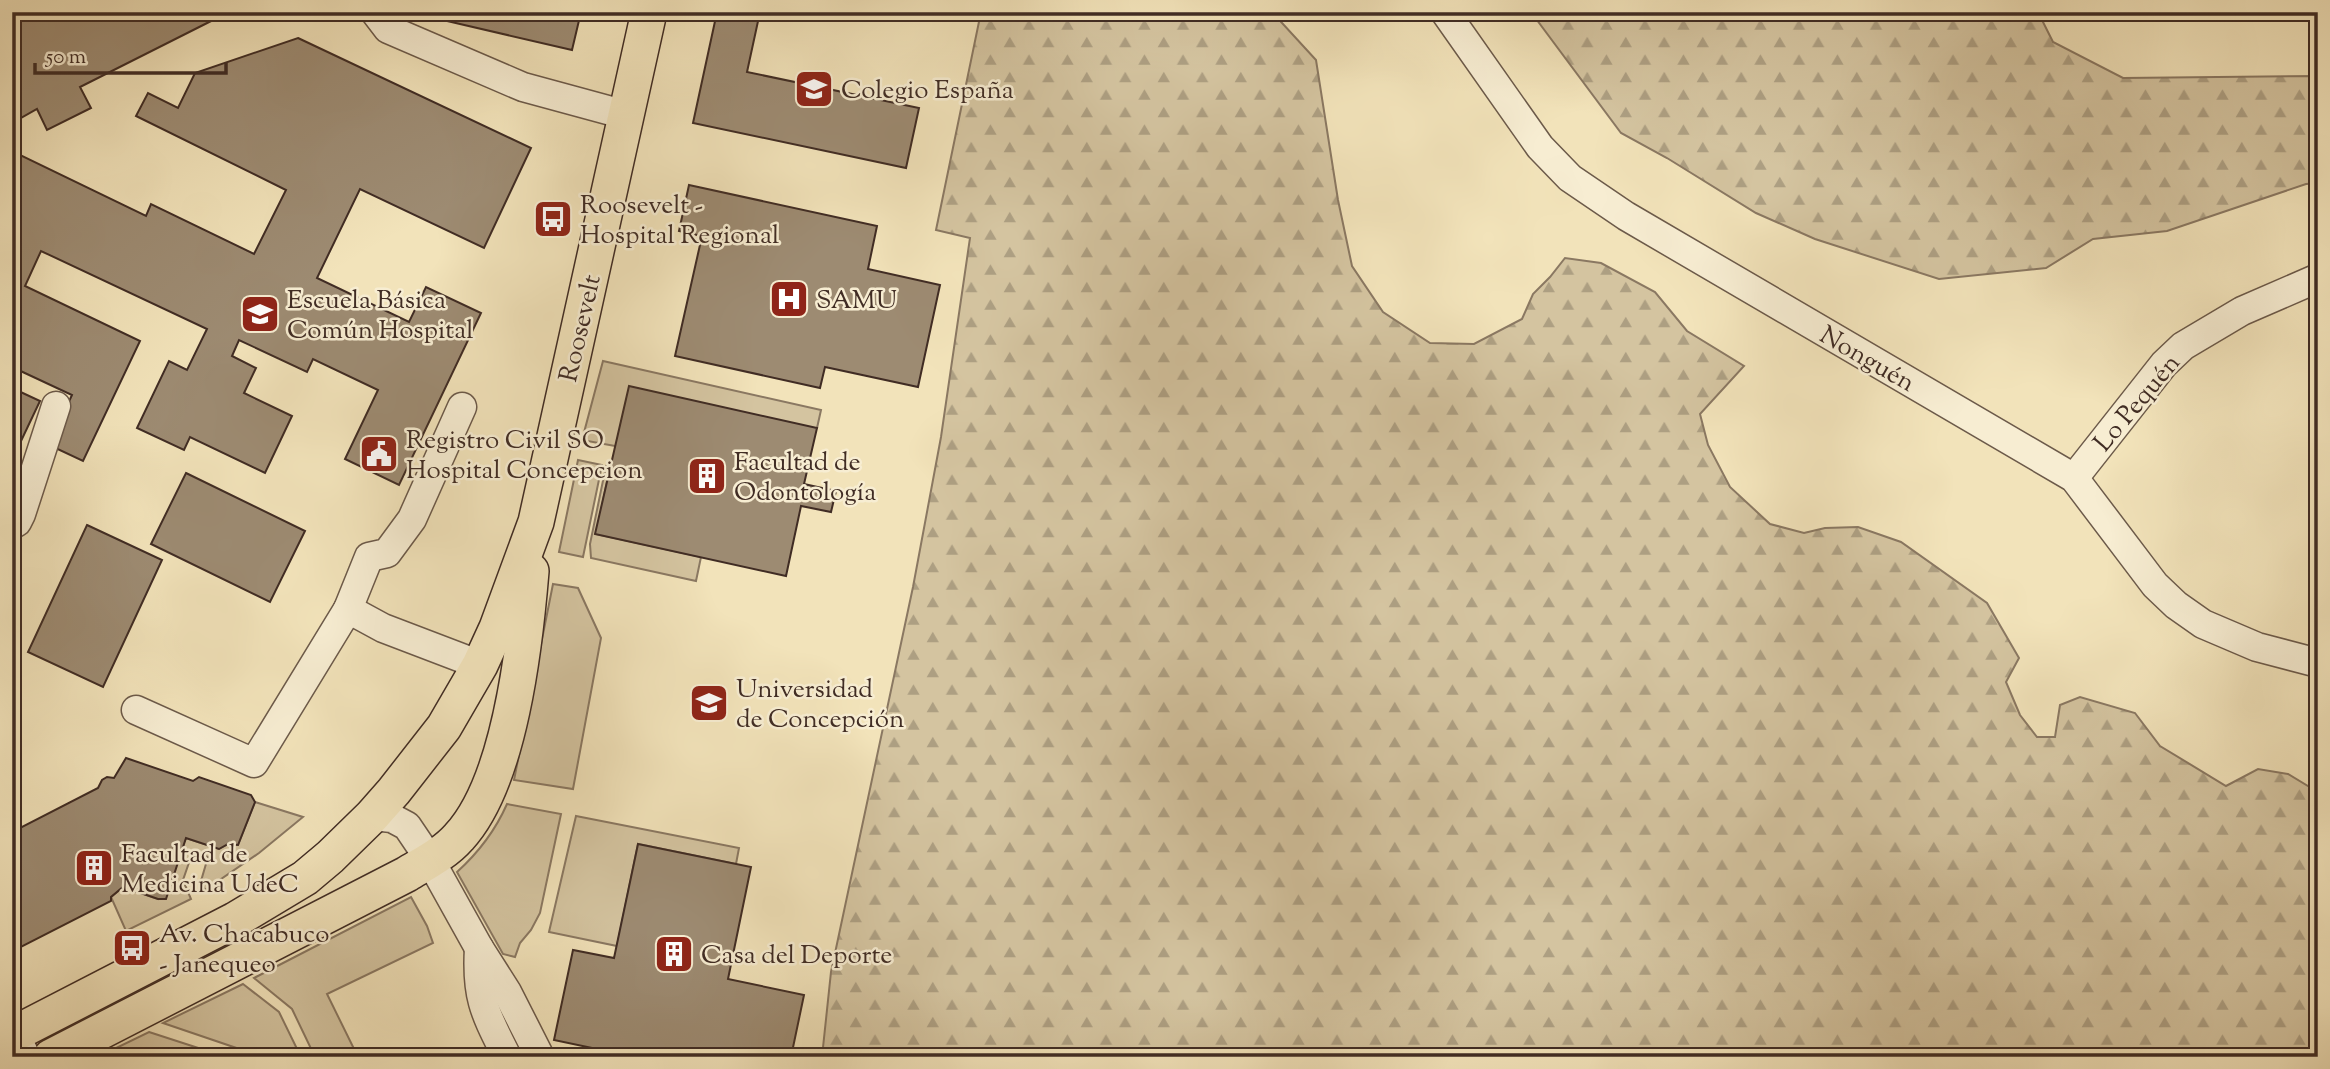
<svg xmlns="http://www.w3.org/2000/svg" width="2330" height="1069" font-family="'Sorts Mill Goudy',serif">
	<defs>
		<pattern id="forest-firs" width="22" height="20" patternUnits="userSpaceOnUse" patternTransform="scale(1.75)"><rect width="22" height="20" fill="#d4c4a0"/><path d="M5 1l3.5 6h-7zM16 11l3.5 6h-7z" fill="#ad9f82"/></pattern>
	</defs>
	<rect width="100%" height="100%" fill="#f2e3ba"/>
	<filter id="stains"><feTurbulence type="fractalNoise" baseFrequency=".00286" numOctaves="4"/><feColorMatrix values="0 0 0 0 .2 0 0 0 0 .09 0 0 0 0 .02 0 0 0 .5 -.17"/></filter>
	<radialGradient id="worn" r=".72"><stop offset=".6" stop-color="#630" stop-opacity="0"/><stop offset="1" stop-color="#630" stop-opacity=".3"/></radialGradient>
	<g fill="#d4c4a0" stroke="#8a7862" stroke-width="2">
		<path d="M 603,361 L 821,410 L 817,428 L 615,446 L 582,440 Z"/>
		<path d="M 578,460 L 602,465 L 583,557 L 559,552 Z"/>
		<path d="M 606,466 L 610,467 L 596,534 L 701,557 L 696,581 L 591,558 L 590,544 Z"/>
		<path d="M 553,584 L 578,588 L 601,638 L 573,789 L 514,780 Z"/>
		<path d="M 255,802 L 303,817 L 259,853 L 205,890 L 201,881 L 208,857 L 193,851 L 183,880 L 191,899 L 126,931 L 111,897 L 123,887 L 158,899 L 186,838 L 219,849 L 228,844 L 238,845 Z"/>
		<path d="M 507,804 L 561,814 L 540,913 L 531,930 L 520,943 L 515,957 L 503,954 L 457,872 C 478,853 496,829 507,804 Z"/>
		<path d="M 576,816 L 739,848 L 736,864 L 638,844 L 617,946 L 549,932 Z"/>
		<path d="M 411,897 L 427,926 L 433,943 L 327,994 L 358,1057 L 315,1057 L 292,1009 L 254,978 Z"/>
		<path d="M 243,984 L 279,1012 L 301,1057 L 263,1057 L 163,1023 Z"/>
		<path d="M 149,1032 L 226,1057 L 109,1057 L 112,1050 Z"/>
	</g>
	<g fill="url(#forest-firs)" stroke="#8a7862" stroke-width="2">
		<path d="M 981,12 L 1272,12 L 1316,60 L 1338,200 L 1352,266 L 1383,312 L 1430,343 L 1474,344 L 1522,319 L 1533,294 L 1550,277 L 1565,258 L 1601,263 L 1655,292 L 1687,331 L 1744,366 L 1700,414 L 1708,445 L 1730,487 L 1770,524 L 1804,533 L 1825,528 L 1858,527 L 1901,542 L 1987,603 L 2019,658 L 2006,682 L 2020,715 L 2037,737 L 2055,737 L 2060,705 L 2080,697 L 2135,713 L 2160,746 L 2226,786 L 2258,769 L 2288,774 L 2308,786 L 2318,785 L 2318,1057 L 1152,1057 L 1146,1049 L 1132,1057 L 935,1057 L 922,1049 L 908,1057 L 822,1057 L 831,972 L 913,587 L 941,437 L 970,238 L 936,230 Z"/>
		<path d="M 1531,12 L 2038,12 L 2053,42 L 2123,78 L 2318,76 L 2318,183 L 2306,184 L 2167,231 L 2093,239 L 2046,268 L 1939,279 L 1815,239 L 1756,213 L 1667,158 L 1621,133 Z"/>
	</g>
	<g fill="#9d8b72" stroke="#402c24" stroke-width="2">
		<path d="M 16,12 L 229,12 L 80,87 L 91,108 L 47,130 L 37,109 L 12,123 L 12,14 Z"/>
		<path d="M 449,12 L 581,12 L 572,50 L 447,21 Z"/>
		<path d="M 717,12 L 760,12 L 747,72 L 919,108 L 906,168 L 693,123 Z"/>
		<path d="M 298,38 L 531,148 L 484,248 L 360,189 L 317,278 L 409,322 L 426,287 L 481,313 L 399,485 L 345,459 L 378,390 L 313,359 L 307,372 L 239,340 L 232,356 L 256,368 L 244,393 L 292,416 L 265,473 L 190,437 L 184,450 L 137,428 L 169,361 L 187,370 L 207,329 L 41,251 L 25,286 L 140,341 L 83,461 L 49,445 L 72,395 L 12,367 L 12,151 L 146,216 L 151,204 L 254,254 L 286,190 L 136,116 L 148,93 L 178,108 L 195,73 Z"/>
		<path d="M 689,185 L 877,226 L 868,269 L 940,285 L 918,387 L 825,367 L 820,388 L 675,356 L 702,236 L 679,231 Z"/>
		<path d="M 629,386 L 817,428 L 804,484 L 836,491 L 831,512 L 801,506 L 786,576 L 595,534 Z"/>
		<path d="M 12,388 L 40,401 L 12,460 Z"/>
		<path d="M 186,473 L 305,531 L 270,602 L 151,544 Z"/>
		<path d="M 87,525 L 162,560 L 103,687 L 28,652 Z"/>
		<path d="M 126,758 L 193,781 L 199,777 L 251,795 L 255,802 L 238,845 L 228,844 L 219,849 L 186,838 L 166,899 L 158,899 L 123,887 L 111,897 L 111,901 L 15,950 L 12,944 L 12,832 L 98,788 L 102,780 L 107,777 L 114,778 Z"/>
		<path d="M 638,844 L 751,867 L 728,979 L 804,995 L 791,1057 L 595,1057 L 597,1049 L 554,1040 L 573,950 L 614,958 Z"/>
	</g>
	<g fill="none" stroke-linecap="round" stroke-linejoin="round">
		<g stroke="#6c5a4a" stroke-width="31">
			<g id="minor">
				<path d="M 375,12 L 388,29 L 523,87 L 626,115"/>
				<path d="M 1445,12 L 1540,147 L 1570,178 L 1626,216 L 2074,478 L 2155,585 L 2176,605 L 2203,624 L 2257,647 L 2318,663"/>
				<path d="M 2074,478 L 2164,364 L 2183,346 L 2242,311 L 2318,278"/>
				<path d="M 12,525 L 17,522 L 21,514 L 56,406"/>
				<path d="M 348,609 L 383,628 L 480,665"/>
				<path d="M 136,710 L 254,763 L 348,609 L 369,557 L 387,553 L 412,519 L 462,407"/>
				<path d="M 372,816 L 392,818 L 407,826 L 430,860 L 479,948 L 507,992 L 540,1057"/>
				<path d="M 479,948 C 476,998 485,1013 507,1057"/>
				<path d="M 12,1028 L 26,1057"/>
			</g>
		</g>
		<g stroke="#402c24" stroke-width="38">
			<g id="major">
				<path d="M 12,1035 L 235,920 L 305,878 L 330,857 L 372,816 L 394,791 L 444,727 L 480,665 L 497,628 L 536,522 L 649,12"/>
				<path d="M 51,1057 L 407,874 C 425,863 445,853 459,837 C 510,782 525,644 531,571"/>
			</g>
		</g>
		<use href="#minor" stroke="#f7edd2" stroke-width="28"/>
		<use href="#major" stroke="#f2e3ba" stroke-width="35"/>
	</g>
	<defs>
		<g id="school-square" transform="scale(2.0125)"><rect x="-9" y="-9" width="18" height="18" rx="4" fill="#8f2418" stroke="#f7edd2"/><path d="M0-5L7-2L0 1L-7-2ZM-4 1L0 2.5L4 1V4Q0 6-4 4Z" fill="#fff"/></g>
		<g id="bus-square" transform="scale(2.0125)"><rect x="-9" y="-9" width="18" height="18" rx="4" fill="#8f2418" stroke="#f7edd2"/><path d="M-5-6H5V4H4V6H2V4H-2V6H-4V4H-5ZM-3.5-4V0h7V-4ZM-3.5 1.2v1.5H-2V1.2ZM2 1.2v1.5H3.5V1.2Z" fill="#fff"/></g>
		<g id="hospital-square" transform="scale(2.0125)"><rect x="-9" y="-9" width="18" height="18" rx="4" fill="#8f2418" stroke="#f7edd2"/><path d="M-5-5h3v3.5h4V-5h3V5h-3V1.5h-4V5h-3Z" fill="#fff"/></g>
		<g id="civic-square" transform="scale(2.0125)"><rect x="-9" y="-9" width="18" height="18" rx="4" fill="#8f2418" stroke="#f7edd2"/><path d="M-.6-6.5H3V-4.5H.6V-3L4-1V1h2V6H-6V1h2V-1L-.6-3ZM-1.2 2.5V6h2.4V2.5Z" fill="#fff"/></g>
		<g id="building-square" transform="scale(2.0125)"><rect x="-9" y="-9" width="18" height="18" rx="4" fill="#8f2418" stroke="#f7edd2"/><path d="M-4-6H4V6H1V3H-1V6H-4ZM-2.5-4.3h1.7v1.8h-1.7ZM.8-4.3h1.7v1.8H.8ZM-2.5-1h1.7V.8h-1.7ZM.8-1h1.7V.8H.8Z" fill="#fff"/></g>
		<g id="university-square" transform="scale(2.0125)"><rect x="-9" y="-9" width="18" height="18" rx="4" fill="#8f2418" stroke="#f7edd2"/><path d="M0-5L7-2L0 1L-7-2ZM-4 1L0 2.5L4 1V4Q0 6-4 4Z" fill="#fff"/></g>
	</defs>
	<g fill-rule="evenodd">
		<use href="#school-square" x="814" y="89"/>
		<use href="#bus-square" x="553" y="219"/>
		<use href="#hospital-square" x="789" y="299"/>
		<use href="#school-square" x="260" y="314"/>
		<use href="#civic-square" x="379" y="454"/>
		<use href="#building-square" x="707" y="476"/>
		<use href="#university-square" x="709" y="703"/>
		<use href="#building-square" x="94" y="868"/>
		<use href="#bus-square" x="132" y="948"/>
		<use href="#building-square" x="674" y="954"/>
	</g>
	<g text-anchor="middle" stroke-width="5" stroke-linejoin="round" paint-order="stroke">
		<g font-size="26" fill="#402c24" stroke="#f7edd2" text-anchor="start">
			<text x="841" y="98">Colegio España</text>
			<text x="580" y="213">Roosevelt -<tspan x="580" dy="30">Hospital Regional</tspan></text>
			<text x="287" y="308">Escuela Básica<tspan x="287" dy="30">Común Hospital</tspan></text>
			<text x="816" y="308">SAMU</text>
			<text x="406" y="448">Registro Civil SO<tspan x="406" dy="30">Hospital Concepcion</tspan></text>
			<text x="734" y="470">Facultad de<tspan x="734" dy="30">Odontología</tspan></text>
			<text x="736" y="697">Universidad<tspan x="736" dy="30">de Concepción</tspan></text>
			<text x="121" y="862">Facultad de<tspan x="121" dy="30">Medicina UdeC</tspan></text>
			<text x="159" y="942">Av. Chacabuco<tspan x="159" dy="30">- Janequeo</tspan></text>
			<text x="701" y="963">Casa del Deporte</text>
		</g>
		<g font-size="26" fill="#402c24" stroke="#f7edd2">
			<text transform="translate(579 328) rotate(-77)" y="9">Roosevelt</text>
			<text transform="translate(1868 358) rotate(30)" y="9">Nonguén</text>
			<text transform="translate(2136 402) rotate(-50)" y="9">Lo Pequén</text>
		</g>
	</g>
	<rect width="2330" height="1069" fill="none" stroke="#f2e3ba" stroke-width="42"/>
	<rect x="14" y="14" width="2302" height="1041" fill="none" stroke="#402c24" stroke-width="3.5"/>
	<rect x="21" y="21" width="2288" height="1027" fill="none" stroke="#402c24" stroke-width="2"/>
	<path d="M35 63v10h191v-10" fill="none" stroke="#402c24" stroke-width="3.5"/>
	<text x="46" y="63" font-size="21" fill="#402c24" stroke="#f7edd2" stroke-width="5" paint-order="stroke">50 m</text>
	<rect width="100%" height="100%" filter="url(#stains)"/>
	<rect width="100%" height="100%" fill="url(#worn)"/>
</svg>
